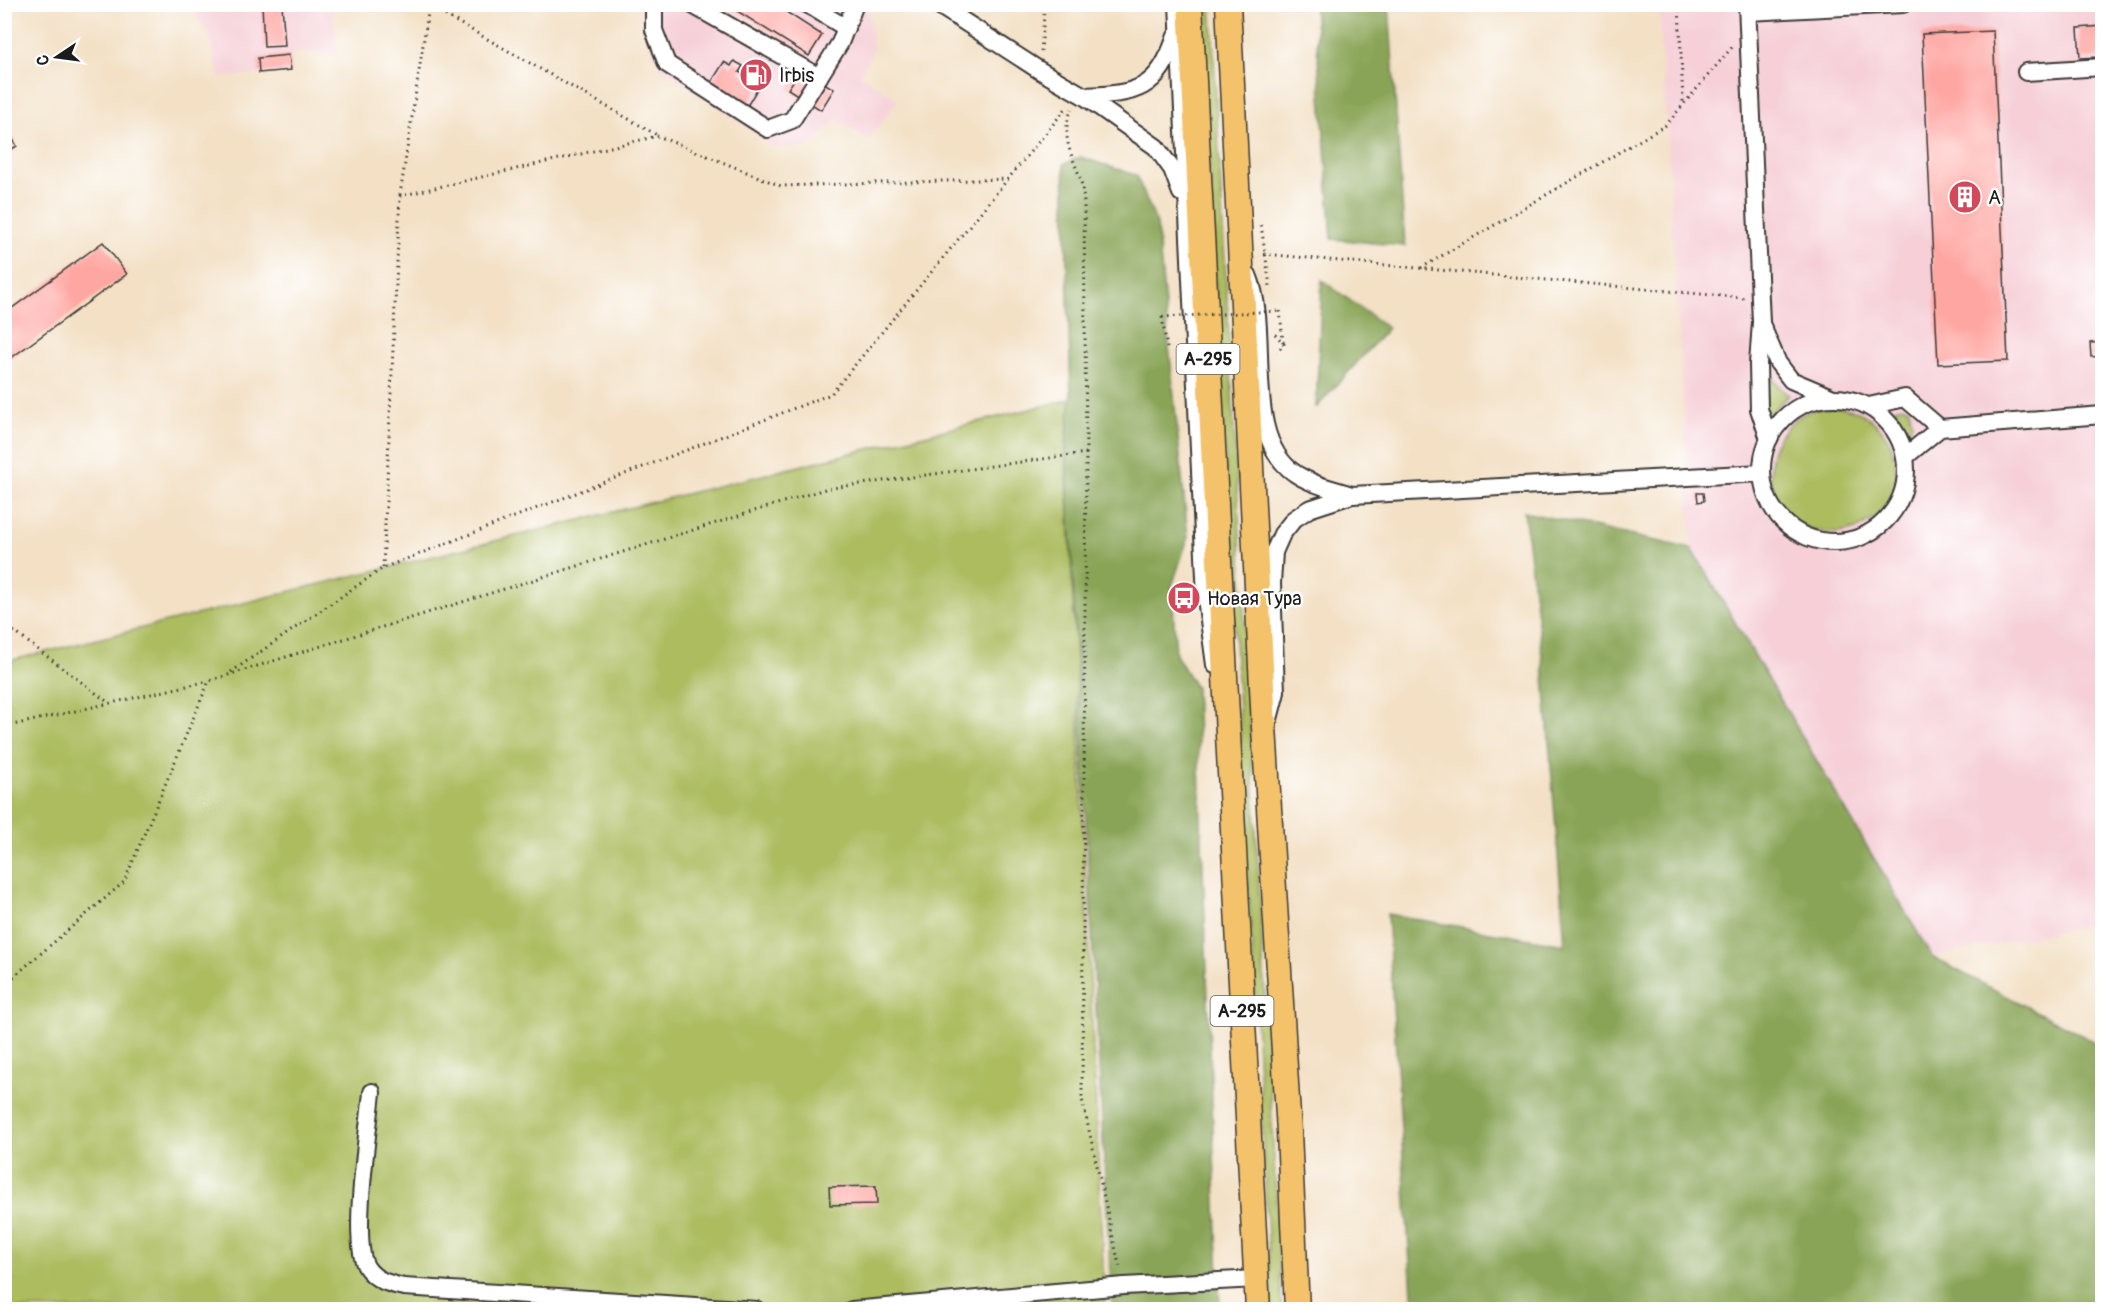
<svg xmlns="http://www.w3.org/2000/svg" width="2107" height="1314" font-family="Pangolin,sans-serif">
	<rect width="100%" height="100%" fill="#fff"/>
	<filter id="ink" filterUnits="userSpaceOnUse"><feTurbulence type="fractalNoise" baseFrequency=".0167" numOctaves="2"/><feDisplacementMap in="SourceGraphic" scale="12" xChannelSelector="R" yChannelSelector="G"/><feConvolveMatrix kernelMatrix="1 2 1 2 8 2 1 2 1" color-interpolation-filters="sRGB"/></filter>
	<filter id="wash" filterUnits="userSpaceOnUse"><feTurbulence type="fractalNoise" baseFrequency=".008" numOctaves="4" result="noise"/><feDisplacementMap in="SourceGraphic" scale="24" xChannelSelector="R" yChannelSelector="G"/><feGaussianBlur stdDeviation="1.35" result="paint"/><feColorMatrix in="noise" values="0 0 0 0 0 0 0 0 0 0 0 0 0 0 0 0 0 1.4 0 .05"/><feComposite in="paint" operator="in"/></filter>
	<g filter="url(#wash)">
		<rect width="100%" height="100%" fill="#f3e0c5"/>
		<g fill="#f6cfd7">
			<path d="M 195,5 L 333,5 L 337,53 L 292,52 L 292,72 L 219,77 L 208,32 L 196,17 Z"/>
			<path d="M 644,5 L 868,5 L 873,49 L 861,75 L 898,100 L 868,140 L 837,119 L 809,147 L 775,148 L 659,66 L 642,28 Z"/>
			<path d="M 1659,5 L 2102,5 L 2102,923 L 1932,957 L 1692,549 Z"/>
		</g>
		<g fill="#acbc5f" stroke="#646c3e" stroke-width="1.5">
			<path d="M 1200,5 L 1211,5 L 1282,1309 L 1272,1309 Z"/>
			<path d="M 1763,359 C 1769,375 1775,385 1789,395 L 1766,417 Z"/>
			<path d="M 1071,399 L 1066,448 L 1105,1309 L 5,1309 L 4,662 Z"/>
			<path d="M 1902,406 L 1909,409 L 1912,423 L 1910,432 L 1894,408 Z"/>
			<circle cx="1833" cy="470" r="63"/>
		</g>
		<g fill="#89a456" stroke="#526039" stroke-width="1.5">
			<path d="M 1314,5 L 1389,5 L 1405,246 L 1332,239 Z"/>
			<path d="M 1080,157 L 1136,175 L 1157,224 L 1188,538 L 1172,586 L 1176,655 L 1196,688 L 1220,1309 L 1112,1309 L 1066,448 L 1071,399 L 1064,164 Z"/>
			<path d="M 1322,280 L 1388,328 L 1316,408 Z"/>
			<path d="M 1524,512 L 1692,549 L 1932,957 L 2102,1046 L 2102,1309 L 1413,1309 L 1387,914 L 1565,945 L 1543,664 Z"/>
		</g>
		<g id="blocks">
			<g fill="#fea6a1">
				<path d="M 262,4 L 282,4 L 285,46 L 264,47 Z"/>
				<path d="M 726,4 L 774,4 L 822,35 L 809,56 Z"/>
				<path d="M 2102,26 L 2102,57 L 2080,58 L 2078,28 Z"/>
				<path d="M 1993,31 L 2008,361 L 1938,364 L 1922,34 Z"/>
				<path d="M 289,55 L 291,70 L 259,73 L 258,58 Z"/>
				<path d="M 734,61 L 743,66 L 739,72 L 760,84 L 746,108 L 709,86 L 724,62 L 731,66 Z"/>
				<path d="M 801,69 L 834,89 L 821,110 L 788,89 Z"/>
				<path d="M 4,125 L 17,146 L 4,154 Z"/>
				<path d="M 103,242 L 127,274 L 4,363 L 4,314 Z"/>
				<path d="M 2102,342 L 2102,356 L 2091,357 L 2090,343 Z"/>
				<path d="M 1697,493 L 1703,493 L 1704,501 L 1698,502 Z"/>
				<path d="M 876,1186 L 877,1204 L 830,1205 L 829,1187 Z"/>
			</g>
		</g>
	</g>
	<g filter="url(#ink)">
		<use href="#blocks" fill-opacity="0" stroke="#3c3935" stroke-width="1.5"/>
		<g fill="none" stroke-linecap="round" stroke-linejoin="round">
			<g stroke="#3c3935" stroke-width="20">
				<g id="minor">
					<path d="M 654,4 L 654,30 L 667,64 L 768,129 L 792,120 L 840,43 L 855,4"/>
					<path d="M 691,4 L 819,77"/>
					<path d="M 807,4 L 846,28"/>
					<path d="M 937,4 L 1039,70 L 1084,96 L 1156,147 L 1172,169 L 1181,193"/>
					<path d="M 1178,4 L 1206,598 L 1215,665"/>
					<path d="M 1747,4 L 1761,322 L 1758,364 L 1759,409 L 1769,439"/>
					<path d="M 1748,12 L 1903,4"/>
					<path d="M 2026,72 L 2102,67"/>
					<path d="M 1084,96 C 1137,94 1158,90 1176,36"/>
					<path d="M 1248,275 C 1272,331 1240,438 1296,474 C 1313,485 1333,489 1352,495 L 1309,509 L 1294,519 L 1282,534 L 1274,552 L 1272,583 L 1276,692 L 1269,719"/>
					<path d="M 1762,326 L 1778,363 L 1791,380 L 1831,397"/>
					<circle cx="1834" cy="470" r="72"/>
					<path d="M 1869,406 L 1905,398 L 1940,428"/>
					<path d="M 1906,456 L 1940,428 L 2102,415"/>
					<path d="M 1352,495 L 1762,473"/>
					<path d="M 372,1092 C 369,1127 350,1244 367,1268 C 376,1281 390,1284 404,1287 L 757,1310"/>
					<path d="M 852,1310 L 1124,1286 L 1257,1279"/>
				</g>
			</g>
			<g stroke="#3c3935" stroke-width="27">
				<g id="highway">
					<path d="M 1190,4 L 1258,1310"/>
					<path d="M 1228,4 L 1264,727 L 1289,1132 L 1297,1310"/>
				</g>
			</g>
			<g stroke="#3c3935" stroke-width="3" stroke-dasharray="1.5 4.5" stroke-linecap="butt">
				<path d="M 1679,4 L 1683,103"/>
				<path d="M 1041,51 L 1045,4"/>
				<path d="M 400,195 L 429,6 L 657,135"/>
				<path d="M 1261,225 L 1270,286"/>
				<path d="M 1264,254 L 1744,298"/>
				<path d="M 1421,268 L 1666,125 L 1733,46"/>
				<path d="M 1280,311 L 1283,342"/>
				<path d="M 1162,317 L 1167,348"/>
				<path d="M 1275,334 L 1284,344 L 1277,352"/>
				<path d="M 1086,453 L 1082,1099 L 1120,1269"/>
				<path d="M 383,568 L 400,196 L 658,136 L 781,186 L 1008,179"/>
				<path d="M 4,624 L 109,703"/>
				<path d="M 231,672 L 383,568 L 831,394 L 1068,106"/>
				<path d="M 4,727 L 209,681"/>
				<path d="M 4,985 L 124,882 L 209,681 L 825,489 L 1086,453 L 1084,200 C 1083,193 1082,184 1080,177 C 1071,154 1060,134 1072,109"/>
			</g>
			<use href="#minor" stroke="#fff" stroke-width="16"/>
			<use href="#highway" stroke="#f3c26a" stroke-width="24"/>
			<path stroke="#3c3935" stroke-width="3" stroke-dasharray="1.5 4.5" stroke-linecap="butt" d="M 1162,317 L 1280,311"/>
		</g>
	</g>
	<defs>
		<g id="fuel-disc" transform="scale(1.725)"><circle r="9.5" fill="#d1495b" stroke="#fff"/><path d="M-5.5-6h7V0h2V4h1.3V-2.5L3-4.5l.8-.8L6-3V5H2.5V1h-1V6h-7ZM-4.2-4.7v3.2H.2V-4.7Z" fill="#fff"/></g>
		<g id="building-disc" transform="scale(1.725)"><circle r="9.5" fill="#d1495b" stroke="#fff"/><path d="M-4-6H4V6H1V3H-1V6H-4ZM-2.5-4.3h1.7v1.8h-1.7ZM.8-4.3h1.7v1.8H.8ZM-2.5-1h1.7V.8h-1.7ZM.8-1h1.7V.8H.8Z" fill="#fff"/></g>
		<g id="bus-disc" transform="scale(1.725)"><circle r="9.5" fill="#d1495b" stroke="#fff"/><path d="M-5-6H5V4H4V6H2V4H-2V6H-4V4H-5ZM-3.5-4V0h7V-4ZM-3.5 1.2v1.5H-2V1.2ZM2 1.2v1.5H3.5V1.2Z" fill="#fff"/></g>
	</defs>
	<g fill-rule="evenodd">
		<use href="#fuel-disc" x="756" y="75"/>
		<use href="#building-disc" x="1965" y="197"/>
		<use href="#bus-disc" x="1184" y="598"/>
	</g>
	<g text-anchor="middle" stroke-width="5" stroke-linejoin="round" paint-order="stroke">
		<g fill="#fff" stroke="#606060" stroke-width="1.5">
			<rect x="1176.5" y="344" width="63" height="30" rx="4.5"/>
			<rect x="1210.5" y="996" width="63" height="30" rx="4.5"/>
		</g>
		<g font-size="18" font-weight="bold" fill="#1c1c1c">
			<text x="1208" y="365">А-295</text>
			<text x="1242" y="1017">А-295</text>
		</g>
		<g font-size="20" fill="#1c1c1c" stroke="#fff" text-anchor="start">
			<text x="779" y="82">Irbis</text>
			<text x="1988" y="204">А</text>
			<text x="1207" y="605">Новая Тура</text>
		</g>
	</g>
	<rect width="2107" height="1314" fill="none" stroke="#fff" stroke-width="24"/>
	<g transform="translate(57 57) rotate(257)" stroke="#ffffff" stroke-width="4.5" paint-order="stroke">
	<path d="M0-4.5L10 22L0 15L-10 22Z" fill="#1c1c1c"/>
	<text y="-9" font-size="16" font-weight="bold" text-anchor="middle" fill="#1c1c1c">С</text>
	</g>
</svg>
